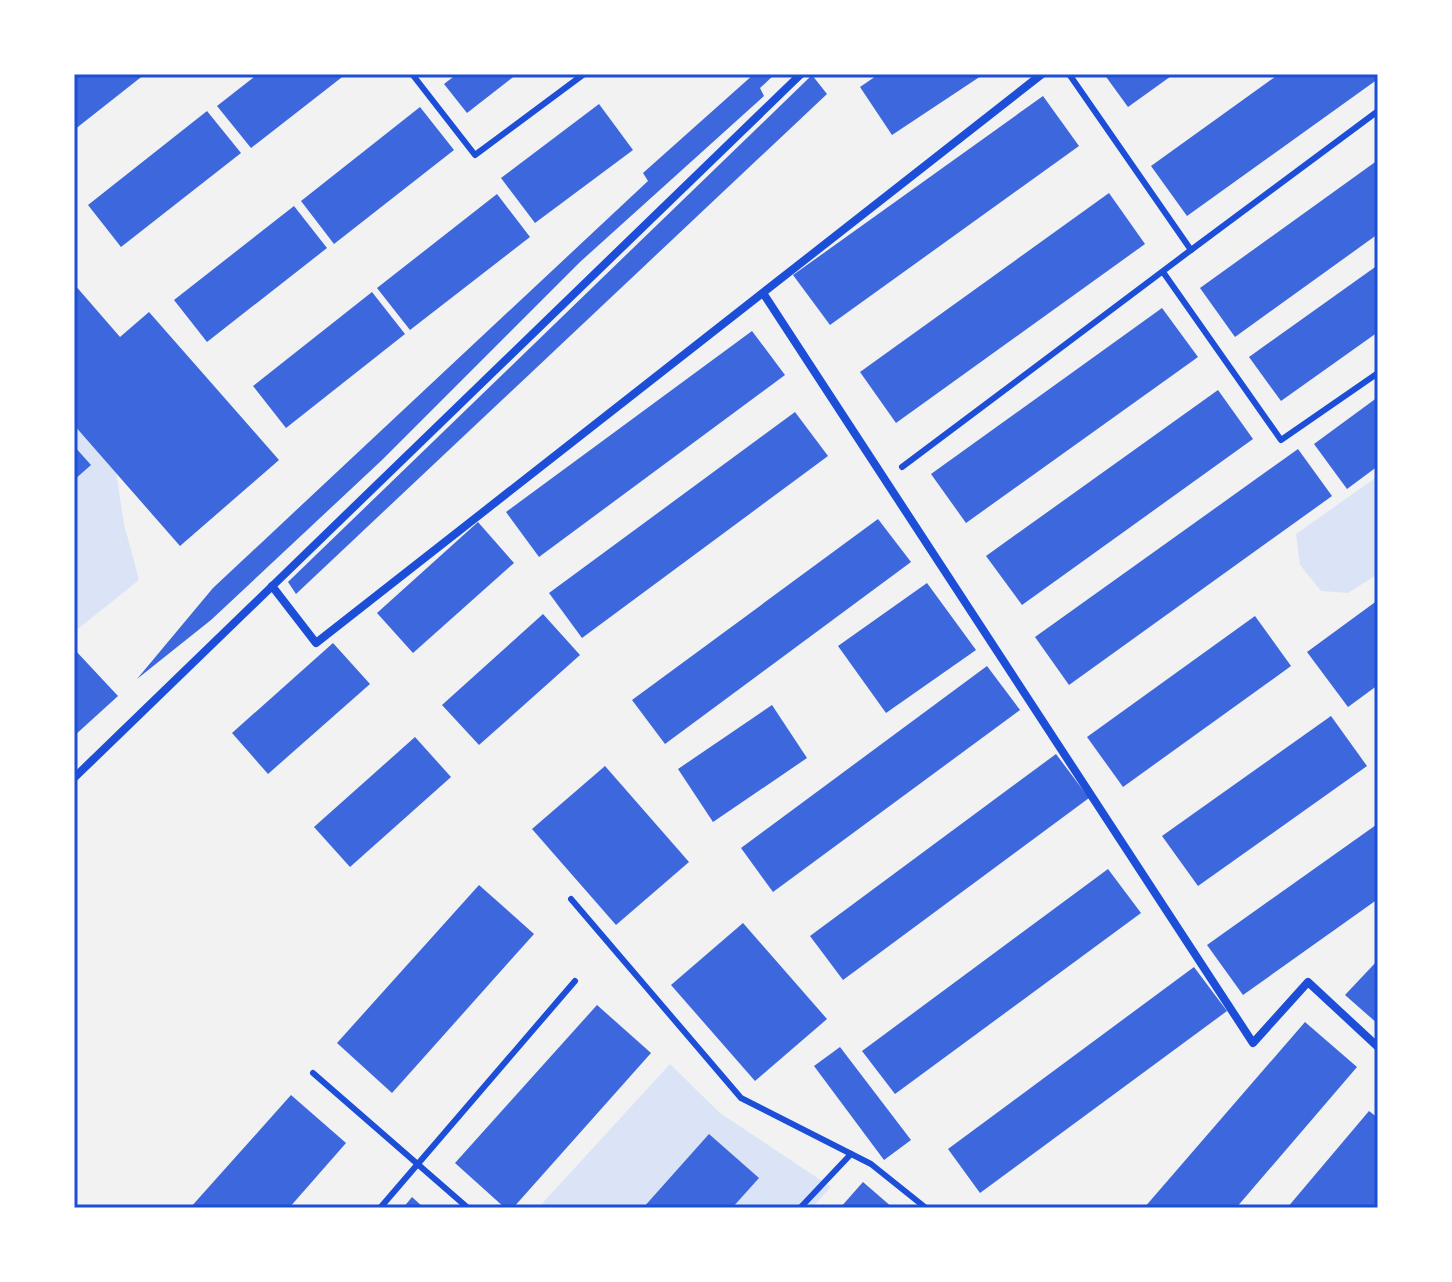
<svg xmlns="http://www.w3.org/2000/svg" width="1452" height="1282" font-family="Lato,sans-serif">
	<rect width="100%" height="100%" fill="#f2f2f2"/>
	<g fill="#dbe4f7">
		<path d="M 74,384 L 109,425 L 124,524 L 139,580 L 74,632 Z"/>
		<path d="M 1378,476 L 1378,574 L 1348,593 L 1321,591 L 1300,565 L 1296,534 Z"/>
		<path d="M 670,1064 L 720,1113 L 831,1187 L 812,1208 L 538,1208 Z"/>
	</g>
	<g fill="#3d67dc">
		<path d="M 74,74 L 145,74 L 74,130 Z"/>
		<path d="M 258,74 L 346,74 L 251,148 L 217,106 Z"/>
		<path d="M 457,74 L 517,74 L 467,113 L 444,84 Z"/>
		<path d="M 754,74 L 775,74 L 760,88 L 764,96 L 580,262 L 382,460 L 211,620 L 137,679 L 213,588 L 648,181 L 643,173 Z"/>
		<path d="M 879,74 L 984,74 L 892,135 L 860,87 Z"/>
		<path d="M 1104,74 L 1174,74 L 1128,107 Z"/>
		<path d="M 1279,74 L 1378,74 L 1378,79 L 1187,216 L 1151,166 Z"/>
		<path d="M 812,75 L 827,94 L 296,594 L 288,582 Z"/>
		<path d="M 1043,96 L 1079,146 L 830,325 L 793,275 Z"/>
		<path d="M 599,104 L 633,150 L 535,223 L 501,178 Z"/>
		<path d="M 420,107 L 454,150 L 334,244 L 301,201 Z"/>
		<path d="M 207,111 L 241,153 L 121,247 L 88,205 Z"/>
		<path d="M 1378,160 L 1378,234 L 1235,337 L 1200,288 Z"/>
		<path d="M 1109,193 L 1145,244 L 896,423 L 860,372 Z"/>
		<path d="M 497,194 L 530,237 L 410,330 L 377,288 Z"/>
		<path d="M 294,206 L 327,248 L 207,342 L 174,300 Z"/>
		<path d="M 1378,265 L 1378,332 L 1281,401 L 1249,357 Z"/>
		<path d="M 74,284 L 120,337 L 149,312 L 279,460 L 180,546 L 74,425 Z"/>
		<path d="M 372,292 L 405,334 L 286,428 L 253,386 Z"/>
		<path d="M 1162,308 L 1198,357 L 966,523 L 931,474 Z"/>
		<path d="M 752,331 L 785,375 L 539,557 L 506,512 Z"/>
		<path d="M 1218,390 L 1253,439 L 1022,605 L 986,556 Z"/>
		<path d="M 1378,397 L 1378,466 L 1347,489 L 1314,444 Z"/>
		<path d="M 795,412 L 828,456 L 582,638 L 549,593 Z"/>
		<path d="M 74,446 L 91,465 L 74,480 Z"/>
		<path d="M 1298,449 L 1332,496 L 1069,685 L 1035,637 Z"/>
		<path d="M 878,519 L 911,562 L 665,744 L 632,700 Z"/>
		<path d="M 478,522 L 514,563 L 413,653 L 377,613 Z"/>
		<path d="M 927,583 L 976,650 L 886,713 L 838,646 Z"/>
		<path d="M 1378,600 L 1378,685 L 1348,707 L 1307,652 Z"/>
		<path d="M 543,614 L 580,655 L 479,745 L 442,705 Z"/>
		<path d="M 1255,616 L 1291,666 L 1123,787 L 1087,737 Z"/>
		<path d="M 333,643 L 370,684 L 268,774 L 232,733 Z"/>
		<path d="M 74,649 L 118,696 L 74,736 Z"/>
		<path d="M 987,666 L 1020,710 L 773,892 L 741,848 Z"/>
		<path d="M 772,705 L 807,758 L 713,822 L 678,769 Z"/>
		<path d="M 1331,716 L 1367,766 L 1198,886 L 1162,836 Z"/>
		<path d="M 415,737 L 451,777 L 350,867 L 314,827 Z"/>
		<path d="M 1056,754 L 1089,798 L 843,980 L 810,936 Z"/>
		<path d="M 605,766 L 689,862 L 616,925 L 532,829 Z"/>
		<path d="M 1376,825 L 1378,899 L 1243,995 L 1207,945 Z"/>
		<path d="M 1108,869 L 1141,913 L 895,1094 L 862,1051 Z"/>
		<path d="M 479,885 L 534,934 L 392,1093 L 337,1043 Z"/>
		<path d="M 743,923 L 827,1019 L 755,1081 L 671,985 Z"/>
		<path d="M 1378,960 L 1378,1024 L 1345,995 Z"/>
		<path d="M 1194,967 L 1227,1011 L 980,1193 L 948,1149 Z"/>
		<path d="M 597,1005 L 651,1053 L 513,1208 L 505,1208 L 455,1163 Z"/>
		<path d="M 1305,1022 L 1357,1067 L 1236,1208 L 1144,1208 Z"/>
		<path d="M 840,1047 L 911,1140 L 884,1160 L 814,1066 Z"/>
		<path d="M 291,1095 L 346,1143 L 289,1208 L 190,1208 Z"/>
		<path d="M 1369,1111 L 1378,1118 L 1378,1204 L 1375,1208 L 1287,1208 Z"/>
		<path d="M 709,1134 L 759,1178 L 732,1208 L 643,1208 Z"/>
		<path d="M 863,1182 L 893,1208 L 840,1208 Z"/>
		<path d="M 412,1197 L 424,1208 L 403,1208 Z"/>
	</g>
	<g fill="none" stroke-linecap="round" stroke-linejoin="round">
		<g stroke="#1d4ed8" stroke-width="6">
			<path d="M 412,74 L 475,155 L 584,74"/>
			<path d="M 1191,250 L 1378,111"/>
			<path d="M 1163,272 L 1281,440 L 1378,373"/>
			<path d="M 902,467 L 1191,250 L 1069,74"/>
			<path d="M 571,899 L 741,1098 L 871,1164 L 926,1208"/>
			<path d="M 313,1073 L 468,1208"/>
			<path d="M 380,1208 L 575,981"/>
			<path d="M 800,1208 L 851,1154"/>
		</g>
		<g stroke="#1d4ed8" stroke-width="8">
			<path d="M 763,293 L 1253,1043 L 1308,982 L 1378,1047"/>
			<path d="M 272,586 L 316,643 L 1042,74"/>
			<path d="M 74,778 L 801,74"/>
		</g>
	</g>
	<rect width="1452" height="1282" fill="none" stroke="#ffffff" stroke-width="152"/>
	<rect x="76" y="76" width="1300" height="1130" fill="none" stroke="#1d4ed8" stroke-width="3"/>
</svg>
